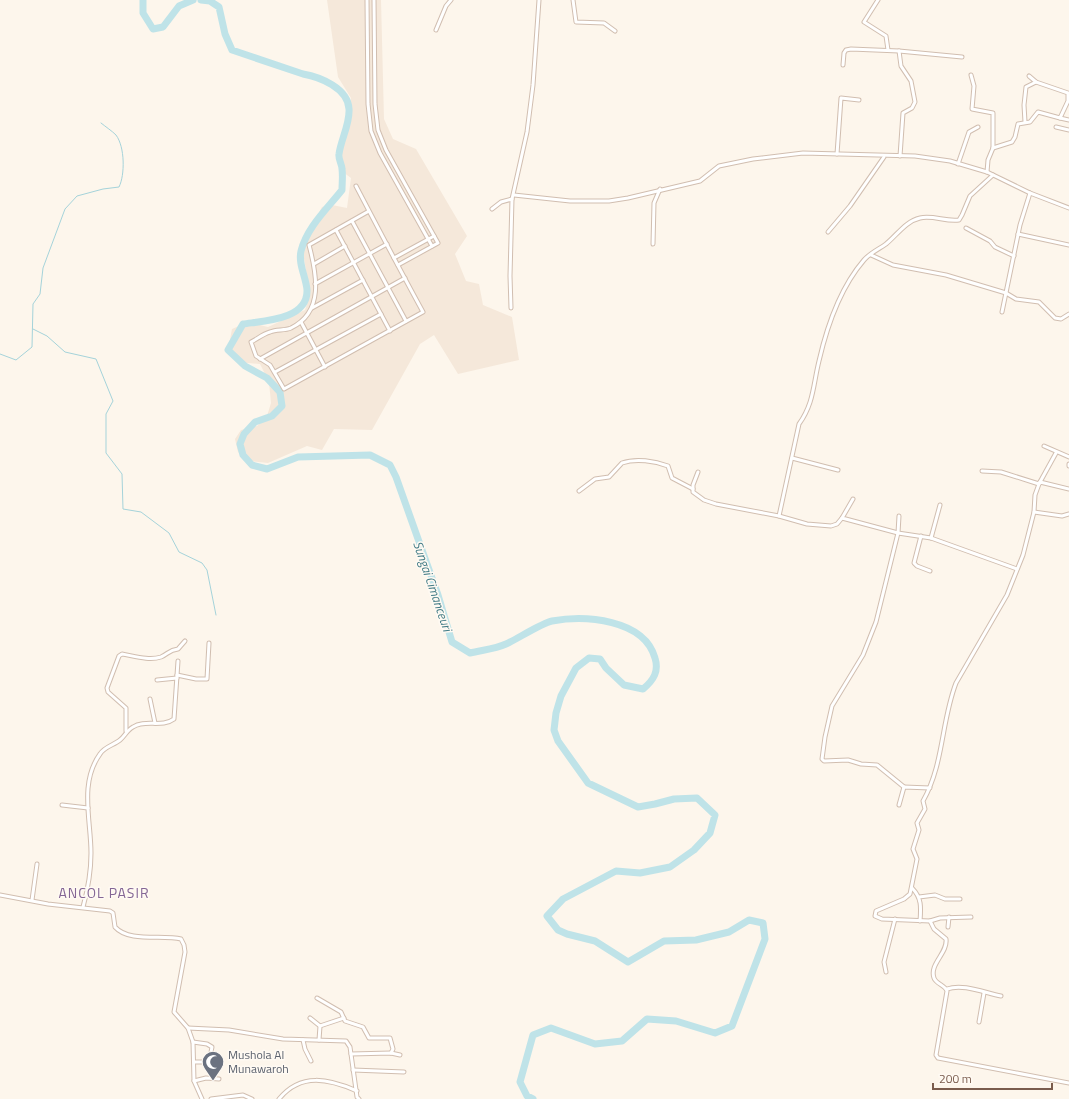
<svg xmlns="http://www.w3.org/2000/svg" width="1069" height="1099" font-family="'Titillium Web',sans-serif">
	<rect width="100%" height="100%" fill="#fdf6ec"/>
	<path fill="#f5e8da" d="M 327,0 L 381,0 L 384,119 L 393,139 L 416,149 L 467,236 L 455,254 L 466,281 L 479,284 L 483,305 L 512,317 L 519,360 L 458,374 L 434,335 L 420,344 L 372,430 L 334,429 L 322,450 L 307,446 L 268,463 L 249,461 L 238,452 L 235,439 L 241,430 L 257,426 L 267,416 L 271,403 L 269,382 L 260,364 L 237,362 L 228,350 L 232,329 L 248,322 L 268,327 L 305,310 L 310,295 L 302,246 L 322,207 L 332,205 L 347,208 L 351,178 L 339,169 L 351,98 L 338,77 Z"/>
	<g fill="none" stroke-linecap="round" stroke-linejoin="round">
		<g stroke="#a5d3da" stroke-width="1">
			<path d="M 33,329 L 47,336 L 65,352 L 96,359 L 113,401 L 106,414 L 106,453 L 122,474 L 123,509 L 141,512 L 169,533 L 179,552 L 202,563 L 207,570 L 216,615"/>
			<path d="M 0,354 L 16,360 L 32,347 L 33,304 L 40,294 L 43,268 L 65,209 L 77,196 L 103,189 L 119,187 C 125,175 125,147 116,135 C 112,131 106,127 101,123"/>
		</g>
		<g stroke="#bfe3e8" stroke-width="7">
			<path d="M 143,0 L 143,13 L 153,29 L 163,27 L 179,6 L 193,0"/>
			<path d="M 201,0 L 210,1 L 219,7 L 225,34 L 232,50 L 303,74 C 320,77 348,88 349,109 C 350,124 341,139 339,154 C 338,159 342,164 342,169 C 343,176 342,183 342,190 C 327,209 307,227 301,251 C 298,264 306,277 307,290 C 308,320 263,321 243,324 L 228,350 L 245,366 L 267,378 L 280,392 L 282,406 L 272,416 L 255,422 L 244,434 L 240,444 L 243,455 L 252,465 L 267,469 L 298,457 L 370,455 L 390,465 L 396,477 L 438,595 L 452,642 L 470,653 C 482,650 495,649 506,644 C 517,639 542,623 552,621 C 585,615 644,619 655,658 C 659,671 654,680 643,689 L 624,685 L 606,668 L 600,659 L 589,658 L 576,668 L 561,696 L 556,713 L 554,730 L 558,741 L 588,783 L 638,807 L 655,804 L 674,799 L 697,798 L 715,815 L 710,833 L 694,850 L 670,867 L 640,873 L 616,871 L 563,899 L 547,916 L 558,930 L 567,934 L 595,941 L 628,962 L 664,941 L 696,940 L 729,932 L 749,920 L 763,923 L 765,939 L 732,1026 L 715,1033 L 676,1021 L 647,1019 L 622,1041 L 595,1044 L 551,1028 L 533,1035 L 520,1082 L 527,1096 L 533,1099"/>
		</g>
		<g stroke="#d1beb0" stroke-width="5">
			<g id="minor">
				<path d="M 367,0 L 368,104 L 371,131 L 380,153 L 432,246"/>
				<path d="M 374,0 L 375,104 L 378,130 L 386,150 L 438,243 L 398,265"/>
				<path d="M 573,0 L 576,22 L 604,23 L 615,31"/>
				<path d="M 878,0 L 864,22 L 886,36 L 888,50"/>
				<path d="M 436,30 L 446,6 L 451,0"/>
				<path d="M 899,51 L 901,66 L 911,81 L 915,102 L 912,108 L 903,113 L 900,156"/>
				<path d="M 843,65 L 844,53 L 846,50 L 851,49 L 899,51 L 962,57"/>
				<path d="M 971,75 L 974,86 L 972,109 L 993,113 L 993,148 L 988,160 L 987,172"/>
				<path d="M 1060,118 L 1069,120"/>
				<path d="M 1025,122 L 1024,105 L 1026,87 L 1036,82 L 1029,76"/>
				<path d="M 1056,127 L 1069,130"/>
				<path d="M 993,148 L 1012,142 L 1015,137 L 1018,124 L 1030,122 L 1038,112 L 1060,118 L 1068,101 L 1068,93 L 1036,82"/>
				<path d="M 837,154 L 841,98 L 859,100"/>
				<path d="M 958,164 L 969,132 L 978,127"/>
				<path d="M 356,186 C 378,228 400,270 423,312 L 284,389 L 270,365 L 256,356 L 251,342 C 257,339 263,334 270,332 C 277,329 284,331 291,328 C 324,312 317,275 309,245 L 369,211"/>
				<path d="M 514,195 L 570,201 L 609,201 L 628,198 L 700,181 L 719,166 L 753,159 L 803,153 L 915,156 L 950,161 L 987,172 L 1030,193 L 1069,208"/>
				<path d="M 492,209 L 501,202 L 512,199"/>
				<path d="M 352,221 L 406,321"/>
				<path d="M 966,228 L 990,241 L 995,247 L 1014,256"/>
				<path d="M 336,230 L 390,331"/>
				<path d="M 828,232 L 850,206 L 884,157"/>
				<path d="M 1018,234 L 1069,245"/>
				<path d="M 653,244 L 654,203 L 660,189"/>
				<path d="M 871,255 L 893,265 L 946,275 L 1006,293 L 1016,299 L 1039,302 L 1055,318 L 1061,319 L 1069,314"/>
				<path d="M 394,258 L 434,236"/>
				<path d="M 314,264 L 345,246"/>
				<path d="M 315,284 L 387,244"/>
				<path d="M 312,308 L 363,280"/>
				<path d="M 511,308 L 510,276 L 512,199 L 527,132 L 533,85 L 539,0"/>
				<path d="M 1002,312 L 1020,225 L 1030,193"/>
				<path d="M 301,322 L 325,367"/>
				<path d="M 260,359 L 405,278"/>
				<path d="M 275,372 L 381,314"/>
				<path d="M 1044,446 L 1069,457"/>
				<path d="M 792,458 L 838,470"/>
				<path d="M 1069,464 L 1069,466"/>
				<path d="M 982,471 L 1001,472 L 1039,484 L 1040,482 L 1069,489"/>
				<path d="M 698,472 L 693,485 L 693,492 L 704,500 L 716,504 L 779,516 L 807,524 L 831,526 L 837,524 L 842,518"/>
				<path d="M 1040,482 L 1056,453"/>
				<path d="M 1039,484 L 1035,495 L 1034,512 L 1023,555 L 1007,595 L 956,683 C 941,722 944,764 923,801 L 925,809 L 917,823 L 919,830 L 913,849 L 917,859 L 910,894 L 904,899 L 876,911 L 875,916 L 882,919 L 930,921 L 934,929 L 946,939 C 948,953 929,964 934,978 C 936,984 945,985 947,991 L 936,1055 L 938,1058 L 1069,1083"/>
				<path d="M 579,491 L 595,479 L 609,477 L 622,463 C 636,458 655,461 668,466 L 672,478 L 693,489"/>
				<path d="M 853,499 L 842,518 L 898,533 L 931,538 L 1017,569"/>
				<path d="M 1034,512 L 1062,516 L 1069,514"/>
				<path d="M 779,516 L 799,424 C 814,403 813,385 819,361 C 827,326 840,288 864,260 C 870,253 879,249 886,244 C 897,235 906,221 920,218 C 933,215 946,222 959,220 L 962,215 L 970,196 L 993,175"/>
				<path d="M 899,516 L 898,533 L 876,622 L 863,655 L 832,706 L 825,737 L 822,759 L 824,761 L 848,760 L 861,764 L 877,765 L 904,787"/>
				<path d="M 921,536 L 914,563 L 917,566 L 930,571"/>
				<path d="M 931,538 L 940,505"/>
				<path d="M 177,675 L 196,679 L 207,679 L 209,643"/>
				<path d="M 157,680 L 177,678"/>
				<path d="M 150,699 L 155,723"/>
				<path d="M 126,731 L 126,708 L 108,692 L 107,688 L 119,656 L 122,654 C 134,656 149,661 161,657 C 168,654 169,650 178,649 L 185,641"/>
				<path d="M 62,805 L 88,808"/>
				<path d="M 899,805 L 904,787 L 930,788"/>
				<path d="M 912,888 C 922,898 921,908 920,921"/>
				<path d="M 0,895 L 48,904 L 110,911 L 113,913 L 115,927 C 129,943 164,934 181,939 L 184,945 L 185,952 L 174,1012 L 188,1028 L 193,1042 L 194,1081 L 202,1099"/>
				<path d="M 919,897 L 935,895 L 945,899 L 960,899"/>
				<path d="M 32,900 L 37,864"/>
				<path d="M 83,907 C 88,889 91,872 91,853 C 91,820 79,783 100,754 C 104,747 114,745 120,740 C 125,736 127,730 133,727 C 145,719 162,728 174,719 L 178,661"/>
				<path d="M 930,921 L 940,918 L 971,917"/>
				<path d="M 948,927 L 949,917"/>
				<path d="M 886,972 L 884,962 L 895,919"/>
				<path d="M 947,989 C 963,983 985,993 1001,996"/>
				<path d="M 317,998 L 341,1012 L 345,1021 L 363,1027 L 369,1038 L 390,1038 L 393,1049 L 391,1053"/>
				<path d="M 310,1018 L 320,1026 L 319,1040"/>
				<path d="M 979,1022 L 984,993"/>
				<path d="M 320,1026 L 344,1018"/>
				<path d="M 188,1028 L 229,1030 L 283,1039 L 346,1041 L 350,1047 L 357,1097 L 359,1099"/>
				<path d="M 303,1040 L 305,1049 L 311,1061"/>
				<path d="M 193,1042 L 207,1044 L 212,1047 L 209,1062 L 194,1062"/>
				<path d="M 351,1054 L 391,1053 L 400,1055"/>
				<path d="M 353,1070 L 404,1072"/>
				<path d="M 194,1081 L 206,1078 L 219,1079"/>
				<path d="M 211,1099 L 243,1095 L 252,1099"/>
				<path d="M 279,1099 C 301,1072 329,1079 357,1091"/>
			</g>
		</g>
		<use href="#minor" stroke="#fff" stroke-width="3"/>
	</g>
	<defs>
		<g id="mosque-pin" transform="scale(1.15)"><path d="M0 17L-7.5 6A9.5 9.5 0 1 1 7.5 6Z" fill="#6b7280" stroke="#fffaf3"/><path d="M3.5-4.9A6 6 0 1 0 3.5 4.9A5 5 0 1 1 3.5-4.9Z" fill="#fff"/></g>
	</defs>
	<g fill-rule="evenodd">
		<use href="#mosque-pin" x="213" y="1062"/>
	</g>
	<g text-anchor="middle" stroke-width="3" stroke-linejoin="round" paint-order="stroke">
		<g font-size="12" fill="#5b616d" stroke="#fffaf3" text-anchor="start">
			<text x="228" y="1059">Mushola Al<tspan x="228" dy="14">Munawaroh</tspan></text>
		</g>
		<g font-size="13" font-style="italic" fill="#437c86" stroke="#fffaf3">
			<text transform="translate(433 586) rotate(71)" y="5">Sungai Cimanceuri</text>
		</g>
		<g font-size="14" letter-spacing="1" fill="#846695" stroke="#fffaf3">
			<text x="104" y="898">ANCOL PASIR</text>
		</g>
	</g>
	<path d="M933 1083v6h119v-6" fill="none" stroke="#7a5c4d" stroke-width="2"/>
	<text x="939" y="1083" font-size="12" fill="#7a5c4d" stroke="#fffaf3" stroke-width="3" paint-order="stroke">200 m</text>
</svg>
